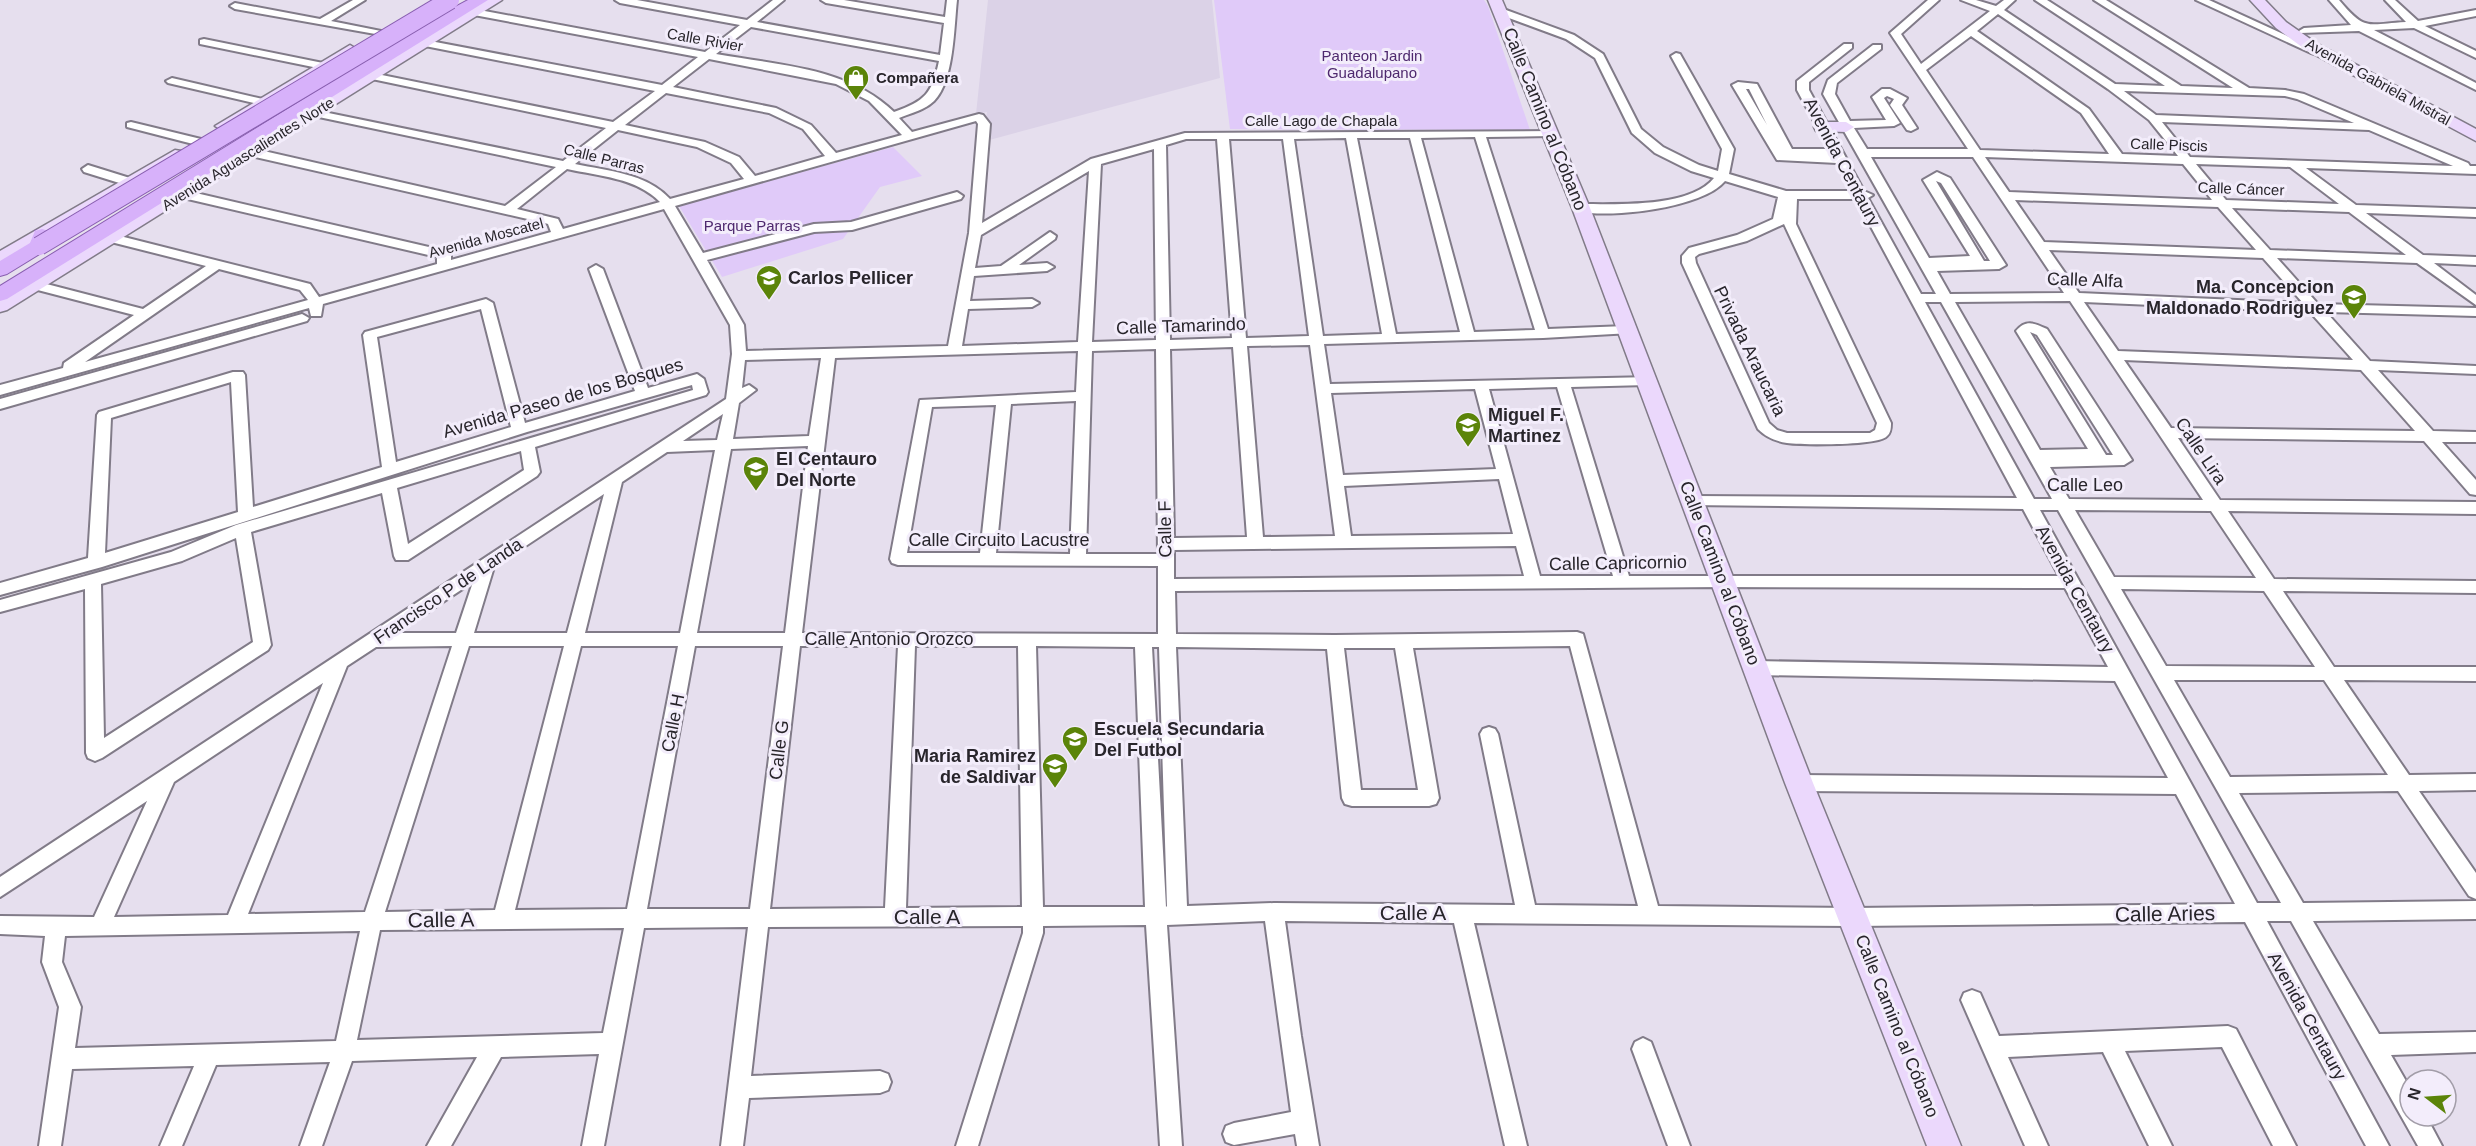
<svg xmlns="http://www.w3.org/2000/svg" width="2476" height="1146" font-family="Helvetica,sans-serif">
	<rect width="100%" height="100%" fill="#e6dfee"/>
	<path fill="#dbd2e7" d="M 988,0 L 1212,0 L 1220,78 L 982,142 L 987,112 L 976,114 Z"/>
	<g fill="#e0caf9">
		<path d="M 1214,0 L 1484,0 L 1488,6 L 1530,130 L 1230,129 Z"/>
		<path d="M 893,147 L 922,176 L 880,187 L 843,239 L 722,277 L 679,206 Z"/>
	</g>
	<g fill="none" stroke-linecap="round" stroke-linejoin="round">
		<g stroke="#817b88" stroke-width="4">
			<g id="street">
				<path d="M 353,0 L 365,0 L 331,21 L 381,31 L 381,35 L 235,9 L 230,6 L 235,3 L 320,19 Z"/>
				<path d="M 615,0 L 637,0 L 747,20 L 773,0 L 784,0 L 757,22 L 940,55 L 944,23 L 826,3 L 821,0 L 844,0 L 945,17 L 947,0 L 957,0 C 954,27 954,81 934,101 C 925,110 911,113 899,118 L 912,132 L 979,114 L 983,115 L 990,124 L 982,223 L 1091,159 L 1185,133 L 1555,131 L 1555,135 L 1551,136 L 1486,137 L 1548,329 L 1626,326 L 1631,327 L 1633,330 L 1631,333 L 1543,338 L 1324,344 L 1330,384 L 1652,377 L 1654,380 L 1652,383 L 1647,385 L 1571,387 L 1629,576 L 2059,576 L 2023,509 L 1687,505 L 1685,501 L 1687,497 L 1693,496 L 2017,498 L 1856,199 L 1797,199 L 1796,224 L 1891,423 C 1891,427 1891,433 1887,436 C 1879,446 1802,445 1787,443 C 1775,441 1766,437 1758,429 L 1682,263 L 1682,256 L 1689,248 L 1737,235 L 1773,219 L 1778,197 L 1725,181 C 1703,208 1610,219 1577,211 L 1575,208 L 1577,205 L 1581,204 C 1617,204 1690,208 1714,178 L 1691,171 L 1655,153 L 1632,133 L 1595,58 L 1566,39 L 1498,14 L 1498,10 L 1506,10 L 1574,35 L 1603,54 L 1641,129 L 1663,147 L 1699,165 L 1718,171 L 1722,149 L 1671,56 L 1676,53 L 1680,54 L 1734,149 L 1729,174 L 1786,191 L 1852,191 L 1837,163 L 1777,160 L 1732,85 L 1738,82 L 1757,84 L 1792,149 L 1829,149 L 1797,90 L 1797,81 L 1844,44 L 1852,44 L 1852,48 L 1809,82 L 1809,90 L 1864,191 L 1873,195 L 1868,198 L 1921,294 L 1936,294 L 1823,94 L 1828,80 L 1873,45 L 1881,45 L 1881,49 L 1837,83 L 1835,94 L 1850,121 L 1886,120 L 1872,97 L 1882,89 L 1890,89 L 1907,98 L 1902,105 L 1917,128 L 1911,131 L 1907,130 L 1890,105 L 1894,99 L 1887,96 L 1884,98 L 1900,123 L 1894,126 L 1854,128 L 1867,149 L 1968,149 L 1890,33 L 1928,0 L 1939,0 L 1901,34 L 1921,64 L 1990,11 L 1961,0 L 1976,0 L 1996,6 L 2004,0 L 2015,0 L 2004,10 L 2115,84 L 2165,86 L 2035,0 L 2047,0 L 2181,86 L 2233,88 L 2094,0 L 2106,0 L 2249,88 L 2285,90 L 2304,94 L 2468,163 L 2470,166 L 2476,166 L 2476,174 L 2306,168 L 2356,205 L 2476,209 L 2476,217 L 2366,213 L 2423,255 L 2476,257 L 2476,265 L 2434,263 L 2476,295 L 2476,305 L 2417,263 L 2277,258 L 2318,304 L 2476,308 L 2476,316 L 2326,312 L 2370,361 L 2476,366 L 2476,374 L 2378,370 L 2433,431 L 2476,432 L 2476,442 L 2442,442 L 2476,480 L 2476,495 L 2470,494 L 2424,441 L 2178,438 L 2220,500 L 2476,502 L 2476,514 L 2228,511 L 2274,579 L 2476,581 L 2476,593 L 2283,591 L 2334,667 L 2476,667 L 2476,681 L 2344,680 L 2409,775 L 2476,774 L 2476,790 L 2419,791 L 2476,873 L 2476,899 L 2469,896 L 2398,791 L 2239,793 L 2303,903 L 2476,901 L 2476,919 L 2313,921 L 2379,1034 L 2476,1032 L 2476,1052 L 2391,1055 L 2410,1088 L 2410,1116 L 2426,1116 L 2442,1146 L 2418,1146 L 2291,921 L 2267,921 L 2389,1146 L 2366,1146 L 2245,922 L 1853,926 L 1474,923 L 1527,1146 L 1505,1146 L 1454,923 L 1285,921 L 1301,1036 L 1319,1146 L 1297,1146 L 1295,1134 L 1234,1145 L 1226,1142 L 1223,1134 L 1226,1126 L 1234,1123 L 1291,1112 L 1265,921 L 1167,925 L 1182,1146 L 1160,1146 L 1146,925 L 1043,926 L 1043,933 L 978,1146 L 956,1146 L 1023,933 L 1023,926 L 768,927 L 751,1076 L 880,1071 L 888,1074 L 891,1082 L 888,1090 L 880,1093 L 749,1098 L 743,1146 L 721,1146 L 748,927 L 644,928 L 604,1146 L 582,1146 L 599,1054 L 501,1057 L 451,1146 L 427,1146 L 477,1057 L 352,1061 L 322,1146 L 300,1146 L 330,1062 L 216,1065 L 182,1146 L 160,1146 L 194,1066 L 72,1069 L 61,1146 L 39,1146 L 59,1007 L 42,962 L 45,936 L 0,934 L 0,916 L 94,917 L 147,801 L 0,897 L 0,877 L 726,399 L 732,354 L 730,325 L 664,209 L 323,304 L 321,316 L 311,316 L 309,308 L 0,395 L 0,385 L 63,368 L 64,363 L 134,315 L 30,288 L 28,285 L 35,281 L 143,309 L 206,266 L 107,241 L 106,238 L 112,234 L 310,284 L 319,297 L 437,264 L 437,257 L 179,197 L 179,191 L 183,190 L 446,251 L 451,256 L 451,260 L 551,232 L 548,224 L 545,223 L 251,156 L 245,152 L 251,148 L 505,206 L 556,167 L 314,116 L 308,113 L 314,110 L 563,161 L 606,128 L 372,79 L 367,76 L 372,73 L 613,122 L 655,91 L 425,46 L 420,43 L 425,40 L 662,85 L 698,57 L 474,15 L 469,12 L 474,9 L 705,52 L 740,25 L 620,3 ZM 1998,14 L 2108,89 L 2149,120 L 2178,156 L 2122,154 L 2089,109 L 1977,31 ZM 751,27 L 939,61 C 932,94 925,101 894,112 C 848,67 777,65 716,54 ZM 1971,36 L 2081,113 L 2109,154 L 1980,150 L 1926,70 ZM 709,59 L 836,84 L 869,101 L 902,135 L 836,153 L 811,125 L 776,108 L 673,87 ZM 1746,89 L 1749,89 L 1767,125 ZM 2124,91 L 2285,96 L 2297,99 L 2354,123 L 2156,115 ZM 666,93 L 769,113 L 803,129 L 825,156 L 755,176 L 739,157 L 705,142 L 625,125 ZM 976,121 L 978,124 L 969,233 L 948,346 L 746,351 L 744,325 L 707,260 L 814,232 L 852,230 L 961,199 L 963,196 L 957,192 L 851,222 L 814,224 L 703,253 L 675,206 ZM 2162,122 L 2369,130 L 2453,166 L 2190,157 ZM 618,130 L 697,147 L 731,163 L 744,179 L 670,199 C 646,173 608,171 575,164 ZM 1475,137 L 1535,330 L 1474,332 L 1421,138 ZM 1346,138 L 1382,334 L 1323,336 L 1294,139 ZM 1357,138 L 1410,138 L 1460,332 L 1396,334 ZM 1186,139 L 1217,139 L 1232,338 L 1170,340 L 1166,145 ZM 1229,139 L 1283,139 L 1309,336 L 1246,338 ZM 1154,149 L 1156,340 L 1092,342 L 1101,164 ZM 1871,157 L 1973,157 L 2064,293 L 1950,294 L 1937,271 L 1999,269 L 2006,265 L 1950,178 L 1937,172 L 1923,180 L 1970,256 L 1929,258 ZM 1985,157 L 2183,164 L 2212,200 L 2009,192 ZM 2196,164 L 2290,167 L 2339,204 L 2226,200 ZM 567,169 C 599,176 637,178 660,202 L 563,229 L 558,219 L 517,209 ZM 1089,171 L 1078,342 L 962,346 L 968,309 L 1032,307 L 1039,303 L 1032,299 L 970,301 L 974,276 L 1047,271 L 1054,267 L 1047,263 L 1019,265 L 1055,239 L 1056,236 L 1050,232 L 1001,266 L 975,268 L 981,235 ZM 1936,181 L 1941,183 L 1990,261 L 1984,261 ZM 2015,200 L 2218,207 L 2256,250 L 2044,242 ZM 2232,208 L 2349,212 L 2406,255 L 2270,250 ZM 1784,224 L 1877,423 L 1875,430 L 1870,433 L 1787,433 L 1777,430 L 1769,423 L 1696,263 L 1695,257 L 1699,254 L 1747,241 ZM 2049,250 L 2263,258 L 2303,303 L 2079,293 ZM 219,269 L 300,290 L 308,300 L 85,362 ZM 2070,301 L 2203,500 L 2069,499 L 2050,467 L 2124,465 L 2132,460 L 2047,329 C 2034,323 2026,319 2016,331 L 2088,449 L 2040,450 L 1955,302 ZM 1925,302 L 1941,302 L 2052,499 L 2034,499 ZM 2084,302 L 2310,312 L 2353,360 L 2118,351 ZM 2030,332 L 2037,335 L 2113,455 L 2106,455 ZM 1310,345 L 1335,536 L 1263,537 L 1247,346 ZM 1233,347 L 1247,537 L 1174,538 L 1170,349 ZM 1156,349 L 1158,554 L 1086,554 L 1092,351 ZM 1078,351 L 1076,392 L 920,400 L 890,559 L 892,563 L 898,565 L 1158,566 L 1158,634 L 802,633 L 835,358 ZM 821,358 L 809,436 L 733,439 L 739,403 L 756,390 L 749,385 L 742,388 L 745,360 ZM 2124,360 L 2361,370 L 2415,431 L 2171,428 ZM 1557,387 L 1613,576 L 1540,576 L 1489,389 ZM 1475,389 L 1496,469 L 1343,475 L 1331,393 ZM 1076,401 L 1070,554 L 996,553 L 1011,404 ZM 996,405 L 980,553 L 907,553 L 932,407 ZM 723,414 L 717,440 L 683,441 ZM 808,446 L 785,633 L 697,633 L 731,449 ZM 715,450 L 680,633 L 585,633 L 622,482 L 667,452 ZM 1499,479 L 1513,534 L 1351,536 L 1344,486 ZM 604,494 L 567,633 L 474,633 L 494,567 ZM 2040,510 L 2058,510 L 2281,903 L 2257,903 ZM 2075,510 L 2211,511 L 2256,578 L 2114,577 ZM 1516,546 L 1524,576 L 1174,579 L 1174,550 ZM 473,582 L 456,633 L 396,633 ZM 1723,587 L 2065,588 L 2108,667 L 1756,661 L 1750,663 L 1747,668 L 1750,673 L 1756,675 L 2115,681 L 2168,778 L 1799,775 L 1792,777 L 1790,783 L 1792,789 L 1799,791 L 2176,794 L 2235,904 L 1853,908 L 1658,906 L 1583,634 L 1577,632 L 1335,635 L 1176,634 L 1175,591 ZM 2121,589 L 2264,591 L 2315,667 L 2166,666 ZM 452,646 L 365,912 L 248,914 L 347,666 L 376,647 ZM 469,646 L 564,646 L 495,910 L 385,912 ZM 581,646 L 678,646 L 627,909 L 515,910 ZM 695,646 L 783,646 L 750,909 L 647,909 ZM 800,646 L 898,646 L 885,908 L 770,909 ZM 915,646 L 1018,646 L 1022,907 L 906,908 ZM 1036,646 L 1135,647 L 1145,907 L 1043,907 ZM 1570,646 L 1638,906 L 1535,905 L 1498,734 L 1495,729 L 1489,727 L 1483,729 L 1480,734 L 1515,905 L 1274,903 L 1187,906 L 1176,647 L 1327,649 L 1342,798 L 1345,804 L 1352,806 L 1429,806 L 1436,804 L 1439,798 L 1413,648 ZM 1152,647 L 1159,647 L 1167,906 L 1166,907 ZM 1344,648 L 1395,648 L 1418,790 L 1361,790 ZM 2174,680 L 2324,680 L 2388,775 L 2230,777 ZM 323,683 L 228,915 L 114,917 L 174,782 ZM 624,928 L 603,1033 L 357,1040 L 380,930 ZM 360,931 L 336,1041 L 75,1048 L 81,1007 L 62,962 L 65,936 Z"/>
				<path d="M 2196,0 L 2209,0 L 2320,51 L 2315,54 L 2311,53 Z"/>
				<path d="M 2329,0 L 2339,0 C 2366,32 2367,24 2406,22 L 2385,0 L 2395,0 L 2418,21 L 2476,10 L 2476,16 L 2425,26 L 2476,51 L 2476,58 L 2414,28 L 2374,30 L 2476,83 L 2476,90 L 2359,31 L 2300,33 L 2299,31 L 2304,28 L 2351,25 Z"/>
				<path d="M 204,39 L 323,63 L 328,66 L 323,69 L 200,44 L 200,40 Z"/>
				<path d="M 172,78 L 267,100 L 269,102 L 263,105 L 168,83 L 166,81 Z"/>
				<path d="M 131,122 L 201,139 L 203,141 L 197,145 L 127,127 L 127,123 Z"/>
				<path d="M 88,165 L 133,179 L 135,182 L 129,186 L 84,172 L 82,169 Z"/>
				<path d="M 596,265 L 603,269 L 648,388 L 697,374 L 704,379 L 708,392 L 706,395 L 535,447 L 540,472 L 537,476 L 408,560 L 396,560 L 394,556 L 382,493 L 251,532 L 271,645 L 268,650 L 102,758 L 95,761 L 88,758 L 86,753 L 85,589 L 0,612 L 0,600 L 171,552 L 236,525 L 693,390 L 692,385 L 527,432 L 102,567 L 0,595 L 0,583 L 88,558 L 97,415 L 99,412 L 233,372 L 243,372 L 245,375 L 253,507 L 382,467 L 363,335 L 365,332 L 486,299 L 493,303 L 525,423 L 635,391 L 589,269 ZM 481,309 L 511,427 L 396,462 L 377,337 ZM 231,382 L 238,512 L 105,553 L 111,418 ZM 521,451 L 524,470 L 408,544 L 397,488 ZM 236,538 L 253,642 L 104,738 L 101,584 L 182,561 Z"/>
				<path d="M 302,314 L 309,318 L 307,321 L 0,409 L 0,399 Z"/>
				<path d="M 1972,990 L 1980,993 L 1999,1036 L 2228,1026 L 2236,1029 L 2296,1146 L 2273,1146 L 2222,1047 L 2125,1051 L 2172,1146 L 2149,1146 L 2103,1052 L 2008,1057 L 2048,1146 L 2025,1146 L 1961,1000 L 1964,993 Z"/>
				<path d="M 1643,1038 L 1651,1042 L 1690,1146 L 1668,1146 L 1632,1049 L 1635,1042 Z"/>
			</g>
		</g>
		<g stroke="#817b88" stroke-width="3">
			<g id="secondary">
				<path d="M 485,0 L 502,0 L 7,310 L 0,312 L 0,298 Z"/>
				<path d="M 1488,0 L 1502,0 L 1590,208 L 1813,783 L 1961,1146 L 1927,1146 L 1785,783 L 1572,208 Z"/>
				<path d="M 2250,0 L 2265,0 L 2286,22 L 2316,43 L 2476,129 L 2476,141 L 2306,50 L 2276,28 Z"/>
				<path d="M 350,45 L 358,50 L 355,53 L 229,130 L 223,131 L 215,126 Z"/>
				<path d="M 1822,122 L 1846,122 L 1854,127 L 1846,132 L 1816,131 L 1814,127 L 1816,123 Z"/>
				<path d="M 175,150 L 181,151 L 184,155 L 181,159 L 7,263 L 0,265 L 0,251 Z"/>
			</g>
		</g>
		<g stroke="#885eaf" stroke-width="2">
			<g id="primary">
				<path d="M 468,0 L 488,0 L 7,299 L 0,301 L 0,286 L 440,15 Z"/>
				<path d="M 42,229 L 49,231 L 52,235 L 46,250 L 7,274 L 0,276 L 0,261 L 30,243 L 35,231 Z"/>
			</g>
		</g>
		<use href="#street" fill="#fff" fill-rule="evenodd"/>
		<use href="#secondary" fill="#ebd8fc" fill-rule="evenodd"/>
		<use href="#primary" fill="#d7b1fa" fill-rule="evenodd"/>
		<g stroke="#885eaf" stroke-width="20" stroke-linecap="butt">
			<path id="primary-bridge" d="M 39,246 L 450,0"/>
		</g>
		<use href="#primary-bridge" stroke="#d7b1fa" stroke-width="18"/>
	</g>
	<defs>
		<g id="shop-pin" transform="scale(1.35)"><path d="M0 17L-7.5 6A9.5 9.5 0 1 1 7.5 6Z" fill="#5b8409" stroke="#f3edfb"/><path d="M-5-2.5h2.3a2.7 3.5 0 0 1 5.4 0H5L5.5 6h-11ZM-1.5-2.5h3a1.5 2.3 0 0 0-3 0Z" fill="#fff"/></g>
		<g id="school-pin" transform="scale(1.35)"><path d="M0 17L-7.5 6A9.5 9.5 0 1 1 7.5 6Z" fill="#5b8409" stroke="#f3edfb"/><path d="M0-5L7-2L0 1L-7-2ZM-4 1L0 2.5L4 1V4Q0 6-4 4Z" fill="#fff"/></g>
	</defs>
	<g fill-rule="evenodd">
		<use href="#shop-pin" x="856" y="78"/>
		<use href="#school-pin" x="769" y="278"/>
		<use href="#school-pin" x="2354" y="297"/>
		<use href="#school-pin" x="1468" y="425"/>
		<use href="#school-pin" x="756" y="469"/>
		<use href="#school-pin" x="1075" y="739"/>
		<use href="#school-pin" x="1055" y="766"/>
	</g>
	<g text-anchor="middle" stroke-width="6" stroke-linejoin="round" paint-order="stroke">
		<g font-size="15" fill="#28252b" stroke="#f3edfb">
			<text transform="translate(705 40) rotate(10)" y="5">Calle Rivier</text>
			<text transform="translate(2378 82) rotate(29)" y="5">Avenida Gabriela Mistral</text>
			<text x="1321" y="126">Calle Lago de Chapala</text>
			<text transform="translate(2169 145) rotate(2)" y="5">Calle Piscis</text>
			<text transform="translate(248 154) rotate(-32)" y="5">Avenida Aguascalientes Norte</text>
			<text transform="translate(604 159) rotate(14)" y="5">Calle Parras</text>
			<text transform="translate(2241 189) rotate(2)" y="5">Calle Cáncer</text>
			<text transform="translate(486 238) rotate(-15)" y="5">Avenida Moscatel</text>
		</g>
		<g font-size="15" fill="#4e296e" stroke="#f3edfb">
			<text x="1372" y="61">Panteon Jardin<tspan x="1372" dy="17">Guadalupano</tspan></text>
			<text x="752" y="231">Parque Parras</text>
		</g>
		<g font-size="15" font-weight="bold" fill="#28252b" stroke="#f3edfb" text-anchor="start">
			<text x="876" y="83">Compañera</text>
		</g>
		<g font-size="18" fill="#28252b" stroke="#f3edfb">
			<text transform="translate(1545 119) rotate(68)" y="6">Calle Camino al Cóbano</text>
			<text transform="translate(1842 162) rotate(62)" y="6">Avenida Centaury</text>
			<text transform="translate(2085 280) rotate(2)" y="6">Calle Alfa</text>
			<text transform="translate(1181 326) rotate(-2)" y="6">Calle Tamarindo</text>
			<text transform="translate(1750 351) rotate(64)" y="6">Privada Araucaria</text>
			<text transform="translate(563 398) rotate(-16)" y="6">Avenida Paseo de los Bosques</text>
			<text transform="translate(2201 451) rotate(56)" y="6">Calle Lira</text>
			<text x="2085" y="491">Calle Leo</text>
			<text transform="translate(1165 529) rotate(-91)" y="6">Calle F</text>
			<text x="999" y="546">Calle Circuito Lacustre</text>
			<text transform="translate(1618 563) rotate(-1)" y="6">Calle Capricornio</text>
			<text transform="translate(1720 573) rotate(69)" y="6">Calle Camino al Cóbano</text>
			<text transform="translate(2075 589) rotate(61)" y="6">Avenida Centaury</text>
			<text transform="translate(448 591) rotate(-34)" y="6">Francisco P de Landa</text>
			<text x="889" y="645">Calle Antonio Orozco</text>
			<text transform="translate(673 723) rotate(-79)" y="6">Calle H</text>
			<text transform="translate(779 750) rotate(-83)" y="6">Calle G</text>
			<text transform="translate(2307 1016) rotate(61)" y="6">Avenida Centaury</text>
			<text transform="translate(1897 1026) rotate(68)" y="6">Calle Camino al Cóbano</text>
		</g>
		<g font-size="18" font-weight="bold" fill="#28252b" stroke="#f3edfb" text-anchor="start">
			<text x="788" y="284">Carlos Pellicer</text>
			<text x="2334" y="293" text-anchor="end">Ma. Concepcion<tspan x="2334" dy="21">Maldonado Rodriguez</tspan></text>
			<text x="1488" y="421">Miguel F.<tspan x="1488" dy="21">Martinez</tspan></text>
			<text x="776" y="465">El Centauro<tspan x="776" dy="21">Del Norte</tspan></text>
			<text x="1094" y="735">Escuela Secundaria<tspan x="1094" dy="21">Del Futbol</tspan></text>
			<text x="1036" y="762" text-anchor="end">Maria Ramirez<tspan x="1036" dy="21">de Saldivar</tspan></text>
		</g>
		<g font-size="21" fill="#28252b" stroke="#f3edfb">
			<text x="1413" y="920">Calle A</text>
			<text transform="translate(2165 914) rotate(-1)" y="7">Calle Aries</text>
			<text x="927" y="924">Calle A</text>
			<text transform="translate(441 920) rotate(-1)" y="7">Calle A</text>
		</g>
	</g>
	<g transform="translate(2428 1098) rotate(287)"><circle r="28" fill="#f3edfb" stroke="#a29da8" stroke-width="1.5"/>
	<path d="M0-4.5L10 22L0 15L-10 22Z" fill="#5b8409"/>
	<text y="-9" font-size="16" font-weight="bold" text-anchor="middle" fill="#28252b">N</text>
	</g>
</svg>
